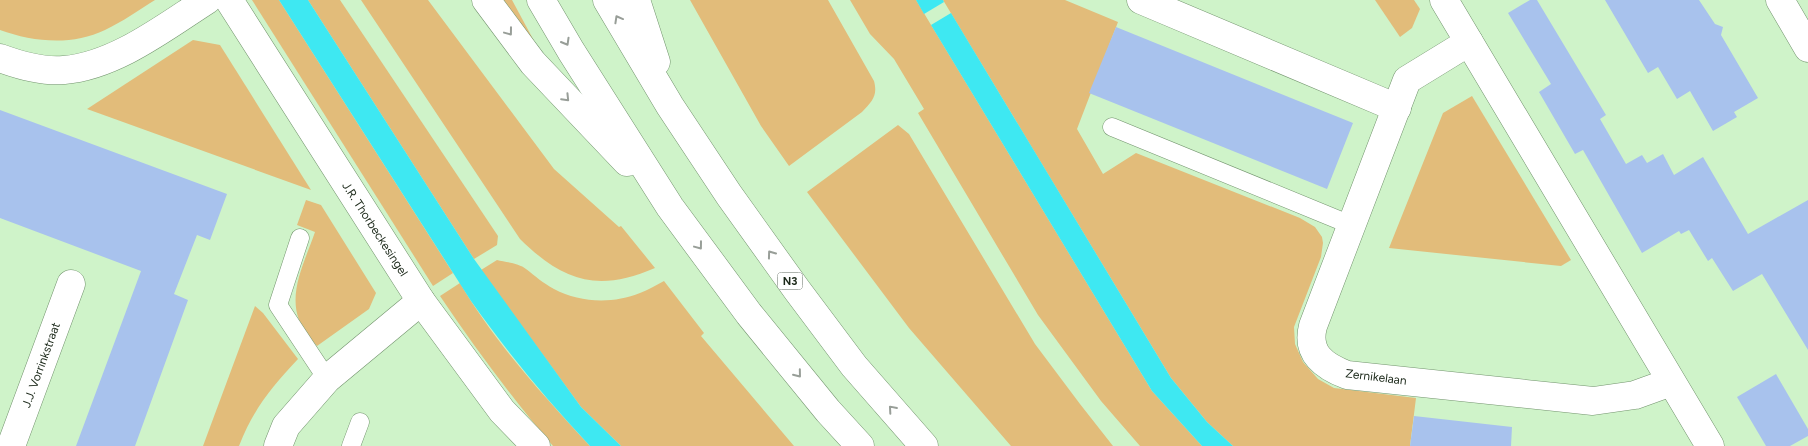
<svg xmlns="http://www.w3.org/2000/svg" width="1808" height="446" font-family="Figtree,sans-serif">
	<rect width="100%" height="100%" fill="#cff3c9"/>
	<g fill="#e2bc7a">
		<path d="M 0,0 L 155,0 C 139,10 122,22 105,30 C 72,46 33,42 0,30 Z"/>
		<path d="M 252,0 L 279,0 L 453,273 L 433,286 Z"/>
		<path d="M 308,0 L 340,0 L 498,236 L 497,245 L 474,259 Z"/>
		<path d="M 361,0 L 428,0 L 554,169 L 619,227 L 621,226 L 655,268 C 597,293 563,281 520,239 Z"/>
		<path d="M 503,0 L 512,0 L 540,52 Z"/>
		<path d="M 690,0 L 828,0 L 874,81 C 878,96 872,101 862,112 L 789,166 L 761,126 Z"/>
		<path d="M 850,0 L 916,0 L 1152,391 L 1202,446 L 1140,446 L 1101,401 L 1038,315 L 918,113 L 924,109 L 894,59 L 870,34 Z"/>
		<path d="M 943,0 L 1065,0 L 1118,22 L 1077,129 L 1103,174 L 1136,153 L 1300,218 L 1315,227 L 1322,237 L 1323,243 L 1321,257 L 1294,327 L 1295,344 L 1303,362 L 1318,379 L 1334,388 L 1416,398 L 1410,446 L 1233,446 L 1207,422 L 1171,378 Z"/>
		<path d="M 1375,0 L 1414,0 L 1420,9 L 1412,28 L 1400,37 Z"/>
		<path d="M 193,40 L 220,45 L 311,190 L 87,109 Z"/>
		<path d="M 1472,96 L 1571,260 L 1561,266 L 1389,248 L 1443,113 Z"/>
		<path d="M 898,125 L 909,134 L 1035,344 L 1080,404 L 1113,446 L 1011,446 L 909,328 L 807,192 Z"/>
		<path d="M 306,200 L 321,205 L 376,293 L 369,309 L 317,346 C 310,338 303,330 299,320 C 288,291 306,259 315,232 L 297,225 Z"/>
		<path d="M 497,260 C 505,262 519,263 526,269 C 535,276 543,283 554,289 C 580,303 613,304 640,293 C 648,290 656,285 664,281 L 704,333 L 701,336 L 794,446 L 621,446 L 581,407 L 481,270 Z"/>
		<path d="M 460,283 C 495,343 543,395 590,446 L 553,446 C 512,398 475,348 440,296 Z"/>
		<path d="M 255,306 L 263,313 L 298,359 C 271,388 254,408 239,446 L 203,446 Z"/>
	</g>
	<g fill="#3ee8f2">
		<path d="M 279,0 L 308,0 L 474,259 L 581,407 L 621,446 L 590,446 C 547,400 507,352 471,301 Z"/>
		<path d="M 916,0 L 943,0 L 944,2 L 924,14 Z"/>
		<path d="M 951,13 L 1171,378 L 1207,422 L 1233,446 L 1202,446 L 1152,391 L 931,25 Z"/>
	</g>
	<g fill="#a8c2ed">
		<path d="M 1530,0 L 1537,0 L 1606,115 L 1600,119 L 1626,164 L 1642,155 L 1647,163 L 1663,154 L 1674,175 L 1703,157 L 1748,234 L 1808,200 L 1808,350 L 1762,274 L 1733,291 L 1712,258 L 1708,261 L 1689,230 L 1681,234 L 1679,231 L 1642,253 L 1583,150 L 1575,154 L 1539,92 L 1551,84 L 1508,13 Z"/>
		<path d="M 1605,0 L 1699,0 L 1715,24 L 1723,27 L 1721,35 L 1758,98 L 1734,112 L 1737,117 L 1713,131 L 1690,91 L 1677,99 L 1658,67 L 1648,73 Z"/>
		<path d="M 1116,27 L 1353,123 L 1327,189 L 1089,93 Z"/>
		<path d="M 0,110 L 227,194 L 210,240 L 197,235 L 174,294 L 188,300 L 135,446 L 76,446 L 141,271 L 0,218 Z"/>
		<path d="M 1776,374 L 1808,429 L 1808,436 L 1790,446 L 1766,446 L 1737,397 Z"/>
		<path d="M 1414,416 L 1512,427 L 1511,446 L 1410,446 Z"/>
	</g>
	<g fill="none" stroke-linecap="round" stroke-linejoin="round">
		<g stroke="#73946e" stroke-width="19">
			<g id="lane">
				<path d="M 1112,127 L 1351,225"/>
				<path d="M 300,238 L 278,305 L 327,379"/>
				<path d="M 351,446 L 360,422"/>
			</g>
		</g>
		<g stroke="#73946e" stroke-width="29">
			<g id="street">
				<path d="M 229,0 L 421,301 L 502,411 L 536,446"/>
				<path d="M 1141,0 L 1397,108"/>
				<path d="M 1444,0 L 1710,446"/>
				<path d="M 1780,0 L 1808,48"/>
				<path d="M 1469,42 L 1407,80 L 1313,326 C 1306,353 1323,366 1347,375 L 1593,401 L 1635,395 L 1671,382"/>
				<path d="M 0,58 C 19,65 43,72 64,70 C 115,66 165,27 207,0"/>
				<path d="M 11,446 L 71,284"/>
				<path d="M 278,446 L 286,426 L 327,379 L 421,301"/>
			</g>
		</g>
		<g stroke="#73946e" stroke-width="29">
			<g id="primary">
				<path d="M 486,0 L 533,63 L 627,162"/>
				<path d="M 541,0 L 571,51 L 670,207 L 749,314 L 828,411 L 860,446"/>
				<path d="M 607,0 L 670,106 L 729,195 L 797,290 L 854,366 L 924,446"/>
				<path d="M 636,0 L 656,62"/>
			</g>
		</g>
		<use href="#lane" stroke="#fff" stroke-width="18"/>
		<use href="#street" stroke="#fff" stroke-width="28"/>
		<use href="#primary" stroke="#fff" stroke-width="28"/>
	</g>
	<defs><path id="oneway-chevron" d="M-2-3.5L2.5 0L-2 3.5" fill="none" stroke-width="1.6" stroke-linecap="round" stroke-linejoin="round" transform="scale(1.25)"/></defs>
	<g stroke="#989e98">
		<use href="#oneway-chevron" transform="translate(618 19) rotate(-119)"/>
		<use href="#oneway-chevron" transform="translate(509 32) rotate(53)"/>
		<use href="#oneway-chevron" transform="translate(566 42) rotate(60)"/>
		<use href="#oneway-chevron" transform="translate(566 98) rotate(46)"/>
		<use href="#oneway-chevron" transform="translate(699 246) rotate(53)"/>
		<use href="#oneway-chevron" transform="translate(771 254) rotate(-126)"/>
		<use href="#oneway-chevron" transform="translate(798 374) rotate(51)"/>
		<use href="#oneway-chevron" transform="translate(892 409) rotate(-131)"/>
	</g>
	<g text-anchor="middle" stroke-width="4" stroke-linejoin="round" paint-order="stroke">
		<rect fill="#fff" stroke="#5f685e" stroke-width="1" x="777.5" y="272.5" width="25" height="17" rx="4"/>
		<g font-size="11" font-weight="bold" fill="#1b2819">
			<text x="790" y="285">N3</text>
		</g>
		<g font-size="12" fill="#1b2819" stroke="#fff">
			<text transform="translate(375 229) rotate(57)" y="4">J.R. Thorbeckesingel</text>
			<text transform="translate(41 365) rotate(-70)" y="4">J.J. Vorrinkstraat</text>
			<text transform="translate(1376 377) rotate(7)" y="4">Zernikelaan</text>
		</g>
	</g>
</svg>
